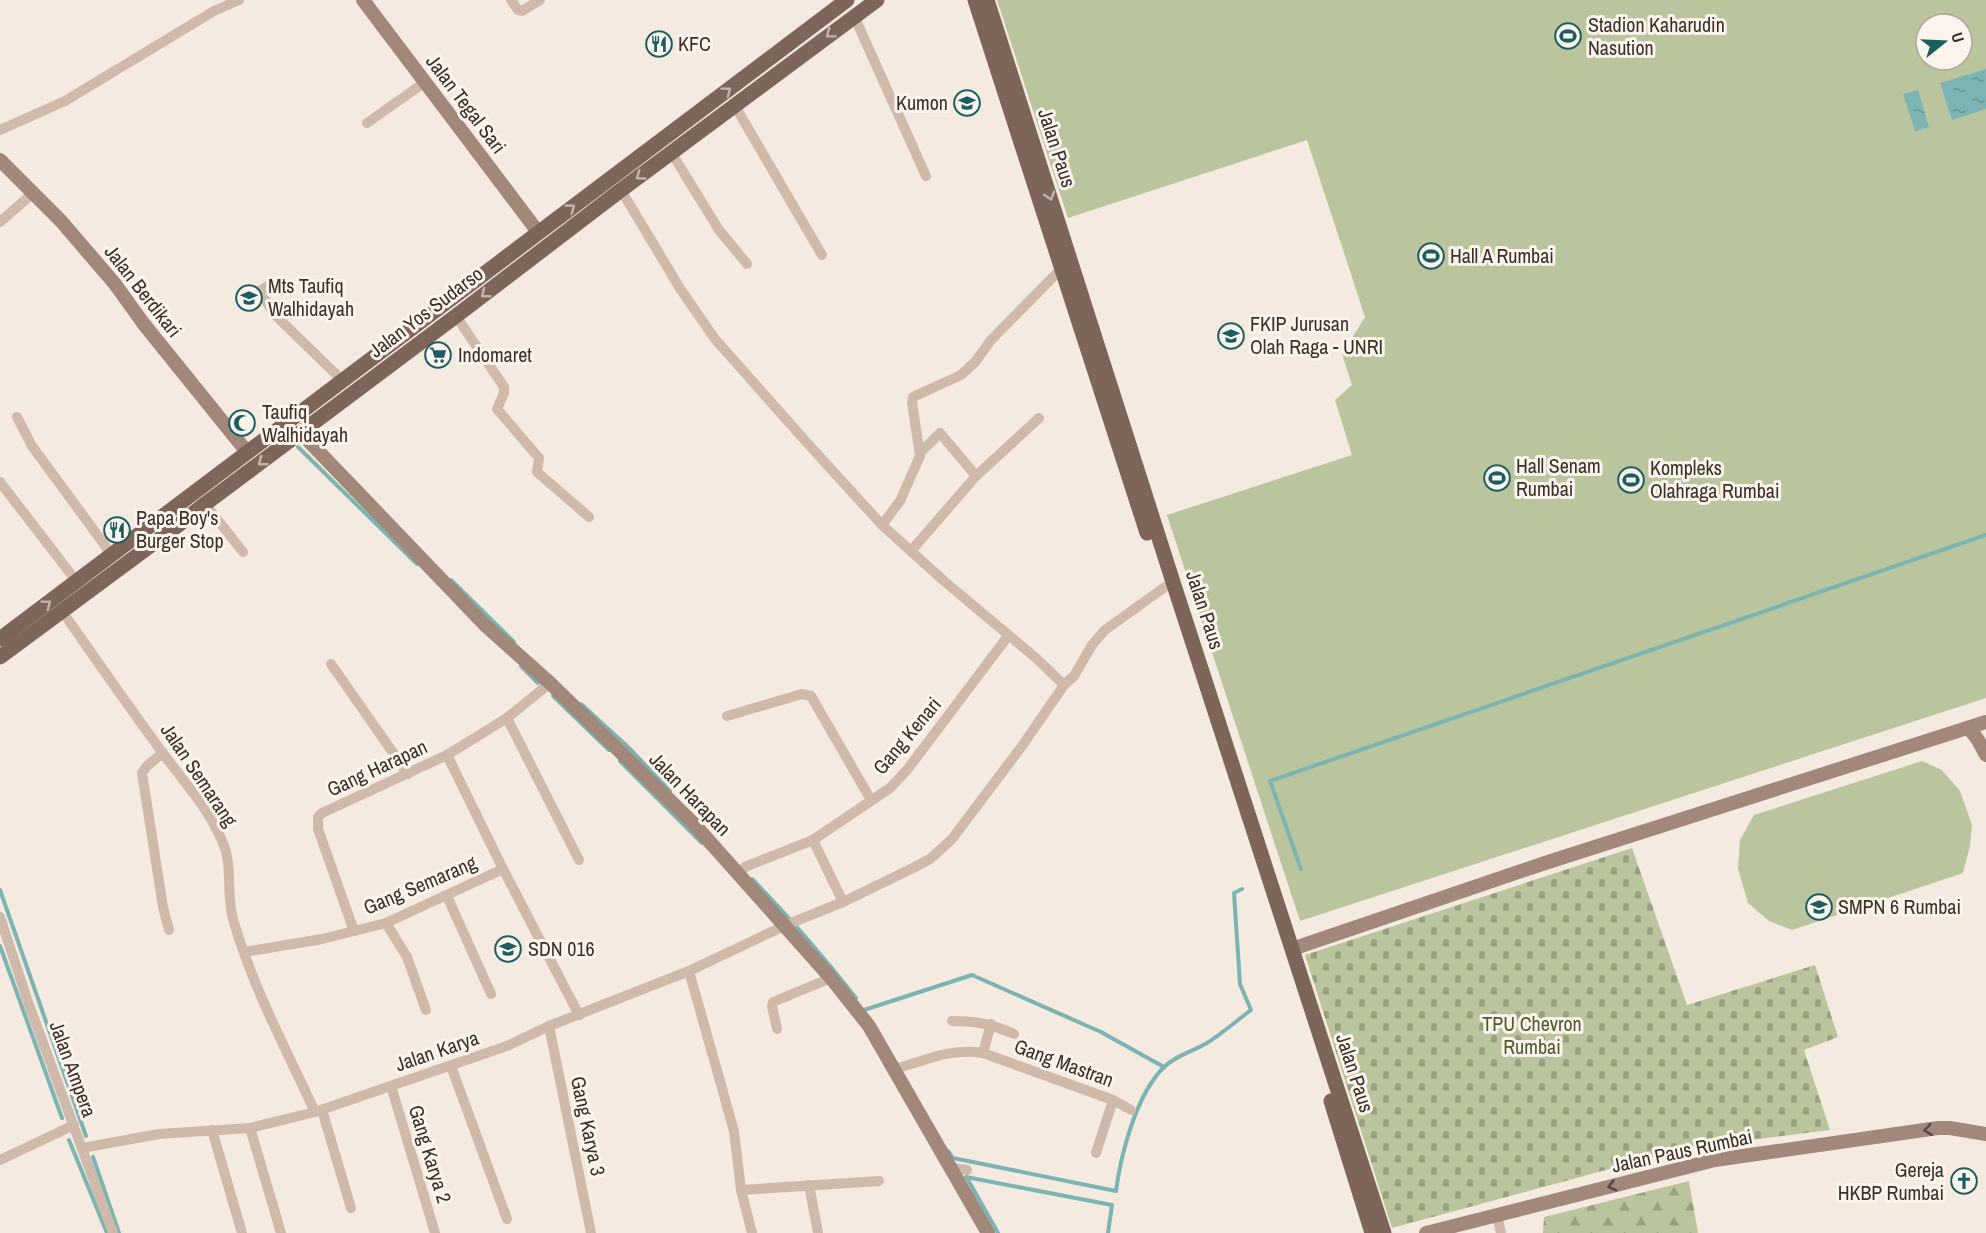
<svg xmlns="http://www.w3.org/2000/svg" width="1986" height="1233" font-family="'Archivo Narrow',sans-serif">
	<defs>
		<pattern id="forest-firs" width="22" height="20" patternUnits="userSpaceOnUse" patternTransform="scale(1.5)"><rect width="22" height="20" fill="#bac59e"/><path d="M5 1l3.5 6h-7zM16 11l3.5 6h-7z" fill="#98a081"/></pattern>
		<pattern id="cemetery-stones" width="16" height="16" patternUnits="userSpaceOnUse" patternTransform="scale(1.5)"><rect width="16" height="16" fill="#bac59e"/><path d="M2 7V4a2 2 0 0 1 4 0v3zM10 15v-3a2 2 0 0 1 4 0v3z" fill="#98a081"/></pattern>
		<pattern id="water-ripples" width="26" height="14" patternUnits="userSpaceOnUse" patternTransform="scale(1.5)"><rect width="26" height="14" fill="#7cb4b4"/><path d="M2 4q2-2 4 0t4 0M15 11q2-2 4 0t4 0" fill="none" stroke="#679393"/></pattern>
	</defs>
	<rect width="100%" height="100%" fill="#f5eae0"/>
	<path fill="url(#forest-firs)" d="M 1689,1181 L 1698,1233 L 1543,1233 L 1544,1217 Z"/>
	<path fill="url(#cemetery-stones)" d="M 1632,848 L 1687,1005 L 1815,965 L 1838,1037 L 1804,1050 L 1830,1130 L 1687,1148 L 1392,1228 L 1305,955 Z"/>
	<g fill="#bac59e" fill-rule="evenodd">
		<path d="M 997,0 L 1986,0 L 1986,698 L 1300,921 L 1167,515 L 1352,455 L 1335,400 L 1352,385 L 1342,354 L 1365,317 L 1307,140 L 1068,218 ZM 1926,24 L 1962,24 L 1962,60 L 1926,60 Z"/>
		<path d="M 1922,761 L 1942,770 L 1960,791 L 1972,825 L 1970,846 L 1963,873 L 1792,930 L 1769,921 L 1748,903 L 1738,869 L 1740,840 L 1754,815 Z"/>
	</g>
	<g fill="url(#water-ripples)">
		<path d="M 1986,69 L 1986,109 L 1952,120 L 1940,83 Z"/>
		<path d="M 1918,90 L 1929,127 L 1915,131 L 1903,94 Z"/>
	</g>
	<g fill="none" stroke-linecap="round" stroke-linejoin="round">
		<g stroke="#7cb4b4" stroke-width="4">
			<path d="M 298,447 L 417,564"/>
			<path d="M 451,580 L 514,642"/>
			<path d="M 521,666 L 538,683"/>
			<path d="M 553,696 L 609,750"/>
			<path d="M 581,704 L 628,747 L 670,791"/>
			<path d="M 620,761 L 702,843"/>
			<path d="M 1301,869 L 1270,781 L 1986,535"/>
			<path d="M 752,879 C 789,917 823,956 856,998"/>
			<path d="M 0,890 L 86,1136"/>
			<path d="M 0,946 L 62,1118"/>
			<path d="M 864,1010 L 972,975 L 1101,1032 L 1164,1067"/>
			<path d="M 69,1140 L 107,1233"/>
			<path d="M 948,1151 L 953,1158 L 1116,1191 C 1121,1153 1136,1096 1163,1068 C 1176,1055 1192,1052 1207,1043 C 1223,1033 1236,1021 1251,1010 L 1240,984 L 1234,893 L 1242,889"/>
			<path d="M 93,1157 L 119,1233"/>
			<path d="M 966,1177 L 1112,1205 L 1108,1233"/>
			<path d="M 967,1178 L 998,1233"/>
		</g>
		<g stroke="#ceb9aa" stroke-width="10">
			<path d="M 511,0 L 518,10 L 522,11 L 540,0"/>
			<path d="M 854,16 L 926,176"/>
			<path d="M 735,106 L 822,255"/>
			<path d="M 367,123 L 425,82"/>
			<path d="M 0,130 L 65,101 L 214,11 L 239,0"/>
			<path d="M 671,152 L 719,230 L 747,264"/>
			<path d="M 621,190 L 681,290 L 715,339 L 809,445 L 882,525 L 944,581 L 1036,658 L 1064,685"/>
			<path d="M 0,222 L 32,194"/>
			<path d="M 272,283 L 260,291 L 274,314 L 343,381"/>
			<path d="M 456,316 L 504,387 L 504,393 L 497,409 L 539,458 L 537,472 L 589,517"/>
			<path d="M 17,417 L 32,446 L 112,555"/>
			<path d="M 976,476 L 1039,418"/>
			<path d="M 0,482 L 77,582"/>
			<path d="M 205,504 L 243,552"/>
			<path d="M 882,525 L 900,501 L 920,456 L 912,402 L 913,397 L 961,375 L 975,362 L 991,340 L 1061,269"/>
			<path d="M 911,551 L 976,476 L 940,433 L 921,452"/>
			<path d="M 62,611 C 95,658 128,706 162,752 C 184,782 209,809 223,843 C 233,866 226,895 233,919 C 252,986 286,1049 315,1112"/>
			<path d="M 331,664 L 408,774"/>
			<path d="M 727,716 L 802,694 L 811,696 L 871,800"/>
			<path d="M 507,718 L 579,860"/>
			<path d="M 163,753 L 147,766 L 142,773 L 163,907 L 169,930"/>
			<path d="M 447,755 L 503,869 L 579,1015"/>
			<path d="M 813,840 L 843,902"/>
			<path d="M 738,872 L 747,866 L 813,840 L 890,788 L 907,770 L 1008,636"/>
			<path d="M 447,896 L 491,994"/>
			<path d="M 0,917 L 28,1002 L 113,1233"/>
			<path d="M 386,923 L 407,957 L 426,1010"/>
			<path d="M 354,931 L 318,829 L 318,817 L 322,813 L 447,755 L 507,718 L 550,683"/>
			<path d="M 244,952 L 322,939 L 386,923 L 503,869"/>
			<path d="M 689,971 L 734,1131 L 741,1190 L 752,1233"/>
			<path d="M 952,1021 C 977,1021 991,1024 1014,1034"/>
			<path d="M 549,1026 L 591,1233"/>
			<path d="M 777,1029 L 772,1006 L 773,1002 L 831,978"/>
			<path d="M 983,1053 L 991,1024"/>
			<path d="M 451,1066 L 507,1219"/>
			<path d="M 895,1069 C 927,1060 949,1048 983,1053 L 1113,1100 L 1131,1110"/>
			<path d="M 391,1086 L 435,1233"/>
			<path d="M 322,1110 L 351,1208"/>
			<path d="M 250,1128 L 281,1233"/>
			<path d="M 212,1130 L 242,1233"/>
			<path d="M 82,1148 L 159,1134 L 250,1128 L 315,1112 L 507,1046 L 549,1026 L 689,971 L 786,925 L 843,902 L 913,868 L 930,859 L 952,839 L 1022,746 L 1064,685 L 1074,676 L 1092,645 L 1105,630 L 1165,587"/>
			<path d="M 1096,1153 L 1113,1100"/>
			<path d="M 0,1160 L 74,1125"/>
			<path d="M 952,1168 L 967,1170"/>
			<path d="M 809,1185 L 818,1233"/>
			<path d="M 741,1190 L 879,1181"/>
			<path d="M 1497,1215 L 1501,1233"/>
		</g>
		<g stroke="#a2887b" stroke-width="14">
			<path d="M 363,0 L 538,232"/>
			<path d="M 0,160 L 61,221 L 115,284 L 143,323 L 247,452"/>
			<path d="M 300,432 L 485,625 L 550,683 L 693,823 L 831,978 L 869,1026 L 988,1233"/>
			<path d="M 1969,728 L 1978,740 L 1986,755"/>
			<path d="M 1292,949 L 1545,863 L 1986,722"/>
			<path d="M 1426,1233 L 1715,1160 L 1938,1128 L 1950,1128 L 1986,1134"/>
		</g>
		<g stroke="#7e655a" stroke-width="15">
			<path d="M 975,0 L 1147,533"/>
			<path d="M 987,0 L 1173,582 L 1384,1233"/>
			<path d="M 0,639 L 847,0"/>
			<path d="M 0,657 L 177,526 L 205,504 L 456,316 L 621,190 L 877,0"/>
			<path d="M 1331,1101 L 1372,1233"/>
		</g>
	</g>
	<defs><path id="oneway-chevron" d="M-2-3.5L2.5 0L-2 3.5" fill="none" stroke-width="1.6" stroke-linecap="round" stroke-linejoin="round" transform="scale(1.5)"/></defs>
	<g stroke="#c3b4ab">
		<use href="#oneway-chevron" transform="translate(830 34) rotate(143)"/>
		<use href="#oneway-chevron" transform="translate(727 91) rotate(-37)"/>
		<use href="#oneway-chevron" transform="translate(640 176) rotate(144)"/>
		<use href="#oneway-chevron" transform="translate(1050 196) rotate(72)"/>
		<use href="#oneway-chevron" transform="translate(571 208) rotate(-36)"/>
		<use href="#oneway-chevron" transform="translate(485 294) rotate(142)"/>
		<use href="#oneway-chevron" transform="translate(262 462) rotate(142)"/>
		<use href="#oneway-chevron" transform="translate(47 604) rotate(-37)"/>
	</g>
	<g stroke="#55453e">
		<use href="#oneway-chevron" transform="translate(1928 1130) rotate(172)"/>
		<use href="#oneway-chevron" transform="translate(1612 1186) rotate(166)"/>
	</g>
	<defs>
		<g id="stadium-ring" transform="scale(1.35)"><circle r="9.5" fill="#fbf4ed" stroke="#1c5e60" stroke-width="1.5"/><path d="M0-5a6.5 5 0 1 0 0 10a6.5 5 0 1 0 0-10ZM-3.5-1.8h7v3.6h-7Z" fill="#1c5e60"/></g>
		<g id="restaurant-ring" transform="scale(1.35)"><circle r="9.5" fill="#fbf4ed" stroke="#1c5e60" stroke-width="1.5"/><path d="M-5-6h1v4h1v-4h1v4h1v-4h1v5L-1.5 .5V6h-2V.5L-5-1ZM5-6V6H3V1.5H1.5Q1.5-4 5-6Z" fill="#1c5e60"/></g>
		<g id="school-ring" transform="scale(1.35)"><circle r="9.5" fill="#fbf4ed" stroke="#1c5e60" stroke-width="1.5"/><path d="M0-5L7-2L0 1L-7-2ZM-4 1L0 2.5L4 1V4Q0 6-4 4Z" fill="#1c5e60"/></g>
		<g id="university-ring" transform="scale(1.35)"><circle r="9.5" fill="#fbf4ed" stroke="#1c5e60" stroke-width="1.5"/><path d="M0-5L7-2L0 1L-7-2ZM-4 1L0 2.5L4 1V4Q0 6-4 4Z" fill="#1c5e60"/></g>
		<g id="supermarket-ring" transform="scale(1.35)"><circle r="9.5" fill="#fbf4ed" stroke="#1c5e60" stroke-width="1.5"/><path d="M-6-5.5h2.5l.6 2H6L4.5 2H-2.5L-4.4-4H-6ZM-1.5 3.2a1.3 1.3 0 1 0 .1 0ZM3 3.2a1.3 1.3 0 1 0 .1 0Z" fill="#1c5e60"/></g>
		<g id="mosque-ring" transform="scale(1.35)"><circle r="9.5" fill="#fbf4ed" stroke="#1c5e60" stroke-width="1.5"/><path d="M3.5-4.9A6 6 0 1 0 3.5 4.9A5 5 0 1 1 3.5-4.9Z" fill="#1c5e60"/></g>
		<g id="church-ring" transform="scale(1.35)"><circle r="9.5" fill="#fbf4ed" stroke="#1c5e60" stroke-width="1.5"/><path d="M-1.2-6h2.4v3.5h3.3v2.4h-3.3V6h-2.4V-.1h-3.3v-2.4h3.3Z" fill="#1c5e60"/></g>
	</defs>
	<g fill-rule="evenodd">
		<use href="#stadium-ring" x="1568" y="36"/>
		<use href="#restaurant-ring" x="659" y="44"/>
		<use href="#school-ring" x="967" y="103"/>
		<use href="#stadium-ring" x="1431" y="256"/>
		<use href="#school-ring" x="249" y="298"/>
		<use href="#university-ring" x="1231" y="336"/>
		<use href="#supermarket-ring" x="438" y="355"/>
		<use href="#mosque-ring" x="242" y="423"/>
		<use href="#stadium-ring" x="1497" y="478"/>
		<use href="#stadium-ring" x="1631" y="480"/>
		<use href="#restaurant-ring" x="117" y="530"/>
		<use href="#school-ring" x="1819" y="907"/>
		<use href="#school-ring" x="508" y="949"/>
		<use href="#church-ring" x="1964" y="1181"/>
	</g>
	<g text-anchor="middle" stroke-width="6" stroke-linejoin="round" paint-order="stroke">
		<g font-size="20" fill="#3b2f2a" stroke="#fbf4ed" text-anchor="start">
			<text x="1588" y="32">Stadion Kaharudin<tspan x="1588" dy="23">Nasution</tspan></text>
			<text x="678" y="51">KFC</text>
			<text x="948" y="110" text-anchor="end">Kumon</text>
			<text x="1450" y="263">Hall A Rumbai</text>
			<text x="268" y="293">Mts Taufiq<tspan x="268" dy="23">Walhidayah</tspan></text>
			<text x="1250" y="331">FKIP Jurusan<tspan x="1250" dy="23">Olah Raga - UNRI</tspan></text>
			<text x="458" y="362">Indomaret</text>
			<text x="262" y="419">Taufiq<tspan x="262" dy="23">Walhidayah</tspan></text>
			<text x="1516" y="473">Hall Senam<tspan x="1516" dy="23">Rumbai</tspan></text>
			<text x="1650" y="475">Kompleks<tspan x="1650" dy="23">Olahraga Rumbai</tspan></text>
			<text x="136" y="525">Papa Boy's<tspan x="136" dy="23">Burger Stop</tspan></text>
			<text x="1838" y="914">SMPN 6 Rumbai</text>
			<text x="528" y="956">SDN 016</text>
			<text x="1944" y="1177" text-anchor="end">Gereja<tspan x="1944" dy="23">HKBP Rumbai</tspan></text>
		</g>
		<g font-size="20" fill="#3b2f2a" stroke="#fbf4ed">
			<text transform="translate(466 104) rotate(53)" y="7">Jalan Tegal Sari</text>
			<text transform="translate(1057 148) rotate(72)" y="7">Jalan Paus</text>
			<text transform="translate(143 291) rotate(52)" y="7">Jalan Berdikari</text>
			<text transform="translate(426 312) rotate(-37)" y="7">Jalan Yos Sudarso</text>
			<text transform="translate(1205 610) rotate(72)" y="7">Jalan Paus</text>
			<text transform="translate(907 736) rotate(-50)" y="7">Gang Kenari</text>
			<text transform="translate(377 768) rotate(-25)" y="7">Gang Harapan</text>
			<text transform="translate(199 775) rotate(56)" y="7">Jalan Semarang</text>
			<text transform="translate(690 794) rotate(46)" y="7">Jalan Harapan</text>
			<text transform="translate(420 885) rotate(-23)" y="7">Gang Semarang</text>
			<text transform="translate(437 1051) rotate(-19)" y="7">Jalan Karya</text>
			<text transform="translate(1064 1063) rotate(20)" y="7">Gang Mastran</text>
			<text transform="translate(73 1069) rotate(70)" y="7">Jalan Ampera</text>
			<text transform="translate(1355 1073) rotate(72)" y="7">Jalan Paus</text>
			<text transform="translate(588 1126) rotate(78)" y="7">Gang Karya 3</text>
			<text transform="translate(1682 1151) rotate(-12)" y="7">Jalan Paus Rumbai</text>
			<text transform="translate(430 1154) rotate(73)" y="7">Gang Karya 2</text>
		</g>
		<g font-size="20" fill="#4c5b2c" stroke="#fbf4ed">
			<text x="1532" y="1031">TPU Chevron<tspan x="1532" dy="23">Rumbai</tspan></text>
		</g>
	</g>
	<g transform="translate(1944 42) rotate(72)"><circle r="28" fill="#fbf4ed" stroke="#aea59f" stroke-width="1.5"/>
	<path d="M0-4.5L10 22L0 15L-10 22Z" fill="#1c5e60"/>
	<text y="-9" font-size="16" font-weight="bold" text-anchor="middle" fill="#3b2f2a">U</text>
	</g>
</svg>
